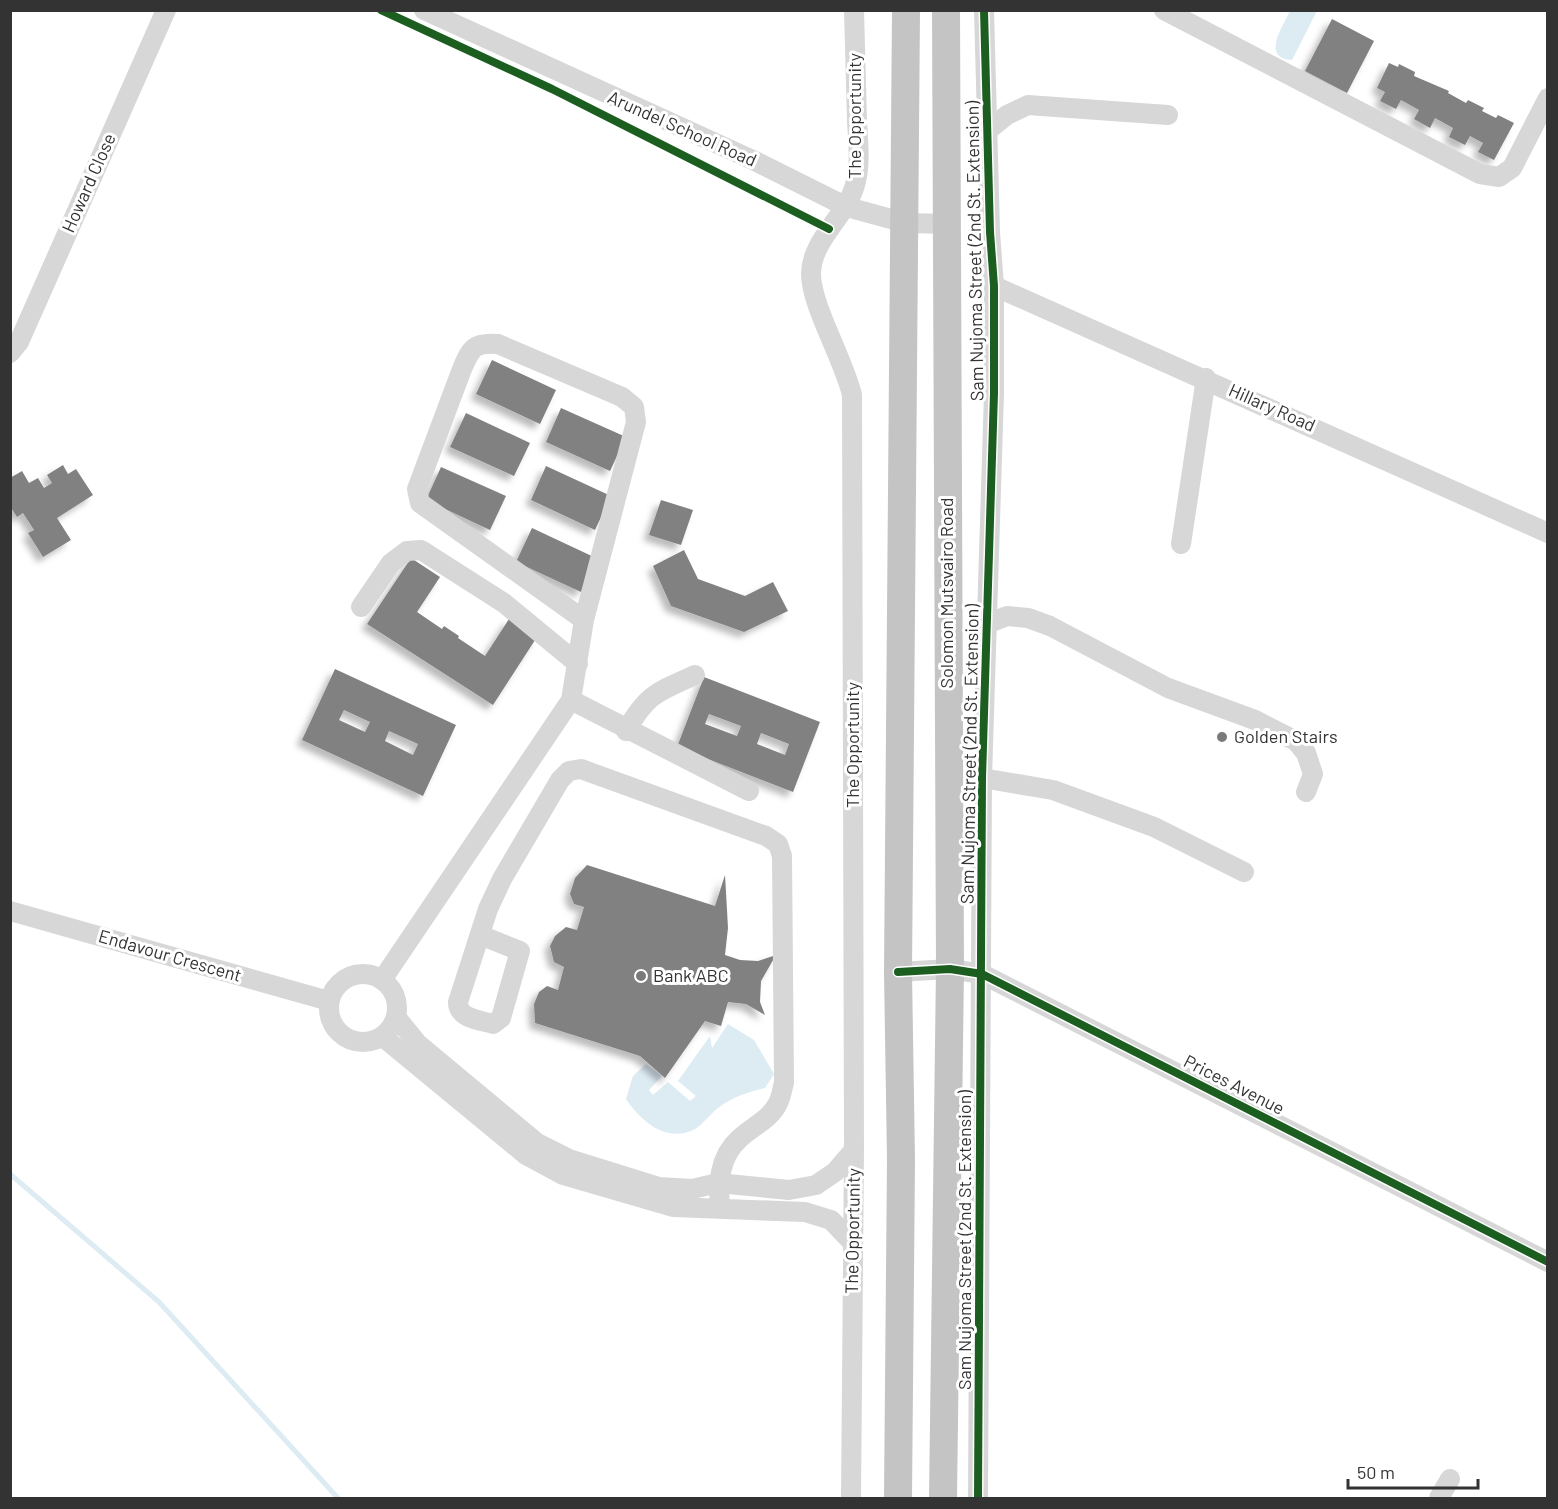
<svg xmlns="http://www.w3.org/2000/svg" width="1558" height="1509" font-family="Barlow,sans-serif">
	<defs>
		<filter id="shadow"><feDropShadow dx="-5.5" dy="5.5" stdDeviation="3" flood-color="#0004"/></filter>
	</defs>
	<rect width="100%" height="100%" fill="#fff"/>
	<g fill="#ddebf3">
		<path d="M 1290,11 L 1317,11 L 1292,60 C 1261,58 1282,28 1290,11 Z"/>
		<path d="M 728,1024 L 754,1040 L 774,1074 L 765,1088 C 748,1092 732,1097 718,1108 C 710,1114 702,1126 693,1130 C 665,1143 640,1120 626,1099 L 633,1076 L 646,1064 L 662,1076 L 649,1090 L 653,1095 L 668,1082 L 690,1101 L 696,1096 L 678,1081 L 710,1036 L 712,1048 Z"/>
	</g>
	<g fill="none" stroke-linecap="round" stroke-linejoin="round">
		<path stroke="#ddebf3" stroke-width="5" d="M 10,1174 L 159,1302 L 338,1498"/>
	</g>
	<g fill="#818181" fill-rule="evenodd" filter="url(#shadow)">
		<path d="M 1332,19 L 1374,41 L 1347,93 L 1305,71 Z"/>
		<path d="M 1389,63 L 1398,67 L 1399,64 L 1415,72 L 1414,76 L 1449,91 L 1448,93 L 1466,103 L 1468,100 L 1484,108 L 1482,111 L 1496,118 L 1498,115 L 1514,123 L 1494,160 L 1478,152 L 1483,143 L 1470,136 L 1465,145 L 1449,137 L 1453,128 L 1435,118 L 1430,128 L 1414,119 L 1419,110 L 1401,100 L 1396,109 L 1380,101 L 1385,92 L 1377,88 Z"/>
		<path d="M 492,360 L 556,390 L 540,424 L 476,394 Z"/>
		<path d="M 561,408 L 626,437 L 610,471 L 546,442 Z"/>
		<path d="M 466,413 L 530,443 L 514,476 L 450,447 Z"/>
		<path d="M 63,465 L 68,474 L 76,469 L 93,495 L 57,518 L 71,540 L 43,557 L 28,533 L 34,530 L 23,513 L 17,517 L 10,506 L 10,478 L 22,471 L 29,483 L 38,478 L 44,488 L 52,483 L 47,475 Z"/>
		<path d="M 546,466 L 611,496 L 595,530 L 531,500 Z"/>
		<path d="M 441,467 L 506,496 L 490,530 L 426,500 Z"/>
		<path d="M 661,500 L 693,510 L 681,545 L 649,535 Z"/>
		<path d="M 532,528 L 596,558 L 581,592 L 516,562 Z"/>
		<path d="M 684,550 L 698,579 L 745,596 L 773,582 L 788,611 L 744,632 L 671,606 L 653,566 Z"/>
		<path d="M 411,558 L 440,577 L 417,612 L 442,629 L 444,626 L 459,636 L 458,638 L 485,656 L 509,619 L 537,637 L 493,705 L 367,624 Z"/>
		<path d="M 335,669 L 456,725 L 423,796 L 302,740 ZM 344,710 L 370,722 L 365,732 L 339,720 ZM 389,731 L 418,744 L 413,755 L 385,741 Z"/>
		<path d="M 704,677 L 820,722 L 793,792 L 677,747 ZM 709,714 L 741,726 L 737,736 L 705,724 ZM 761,733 L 789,744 L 785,755 L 757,744 Z"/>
		<path d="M 587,865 L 715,906 L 725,875 L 728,928 L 725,955 L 740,960 L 758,961 L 776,955 L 761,981 L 760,1002 L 765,1015 L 746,1004 L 728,1002 L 721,1026 L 705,1021 L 665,1078 L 640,1056 L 535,1023 L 534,1004 L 539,992 L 547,986 L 558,990 L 564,967 L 554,962 L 550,946 L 555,936 L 566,927 L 577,930 L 584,907 L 574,904 L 570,894 L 575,878 Z"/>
	</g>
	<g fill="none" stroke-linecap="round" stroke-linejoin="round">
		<g stroke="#d7d7d7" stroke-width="20">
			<path d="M 424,10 L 755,161 L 847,207 L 906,223 L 947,224"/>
			<path d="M 1164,10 L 1480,174 L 1499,177 L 1512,168 L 1548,98"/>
			<path d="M 987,131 L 1007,115 L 1028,105 L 1168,115"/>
			<path d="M 994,286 L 1548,533"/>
			<path d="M 10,353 L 19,342 L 166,10"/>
			<path d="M 1181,544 L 1206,378"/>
			<path d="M 361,607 L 391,563 L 407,551 L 421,550 L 504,603 L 578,664"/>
			<path d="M 987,624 L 1007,616 L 1028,618 L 1050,626 L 1168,688 L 1255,720 L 1296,741 L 1306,753 L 1313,774 L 1306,792"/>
			<path d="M 571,700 L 749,791"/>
			<path d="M 626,731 C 647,694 657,692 695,675"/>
			<path d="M 982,778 L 1053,790 L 1154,827 L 1244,872"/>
			<path d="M 10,911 L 329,1001"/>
			<path d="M 480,935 L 520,951 L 501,1018 L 493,1024 C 480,1020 458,1019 458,1002 L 488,909 L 502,879 L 560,780 L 569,771 L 581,769 L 766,836 L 778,844 L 782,856 L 784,1083 C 782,1089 781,1099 777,1105 C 768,1121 751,1127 739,1139 C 719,1157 718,1183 720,1208"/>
			<path d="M 898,972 L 950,969 L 982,974 L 1548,1262"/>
			<circle cx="363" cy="1008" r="34"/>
			<path d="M 382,980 L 571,700 L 584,620 L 636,422 L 634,407 L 622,397 L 498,344 C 474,342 471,348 462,369 L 417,489 L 420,503 L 584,620"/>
			<path d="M 396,1017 L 418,1044 L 537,1143 L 569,1159 L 659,1187 L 692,1189 L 718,1183 L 789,1190 L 816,1185 L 835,1172 L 854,1150"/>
			<path d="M 383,1037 L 526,1155 L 563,1175 L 673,1207 L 805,1212 L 831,1220 L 853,1243"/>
			<path d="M 851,1498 L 854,1150 L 852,395 C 844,360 811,305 811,274 C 811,240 846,217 855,185 C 861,165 858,141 857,121 C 856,84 855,47 854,10"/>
			<path d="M 978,1498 L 982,778 L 994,393 L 994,286 L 990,232 L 984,10"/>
			<path d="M 1439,1498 L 1450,1479"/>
		</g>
		<g stroke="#c4c4c4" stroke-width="28">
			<path d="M 898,1498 L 901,1160 L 898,972 L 906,10"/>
			<path d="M 943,1498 L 950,969 L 946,10"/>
		</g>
		<g stroke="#fff" stroke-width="11">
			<g id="cycleway">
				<path d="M 381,10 L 552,89 L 829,229"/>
				<path d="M 898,972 L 950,969 L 982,974 L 1548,1262"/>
				<path d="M 978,1498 L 982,778 L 994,393 L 994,286 L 990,232 L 984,10"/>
			</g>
		</g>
		<use href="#cycleway" stroke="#1b5e20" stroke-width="8"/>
	</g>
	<g fill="#7a7a7a" stroke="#fff" stroke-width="2">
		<circle cx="1222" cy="737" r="6"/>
		<circle cx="641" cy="976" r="6"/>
	</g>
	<g text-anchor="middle" stroke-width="6" stroke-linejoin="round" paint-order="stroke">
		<g font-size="18" fill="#333" stroke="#fff">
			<text transform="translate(855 116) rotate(-90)" y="6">The Opportunity</text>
			<text transform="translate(682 129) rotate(24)" y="6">Arundel School Road</text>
			<text transform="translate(89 183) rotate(-66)" y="6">Howard Close</text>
			<text transform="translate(975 251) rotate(-91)" y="6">Sam Nujoma Street (2nd St. Extension)</text>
			<text transform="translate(1272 408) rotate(24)" y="6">Hillary Road</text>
			<text transform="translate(947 593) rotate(-90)" y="6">Solomon Mutsvairo Road</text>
			<text transform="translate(853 745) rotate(-90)" y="6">The Opportunity</text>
			<text transform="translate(970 754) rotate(-89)" y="6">Sam Nujoma Street (2nd St. Extension)</text>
			<text transform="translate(170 956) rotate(16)" y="6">Endavour Crescent</text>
			<text transform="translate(1234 1085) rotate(27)" y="6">Prices Avenue</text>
			<text transform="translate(853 1231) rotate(-89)" y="6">The Opportunity</text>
			<text transform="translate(965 1240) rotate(-90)" y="6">Sam Nujoma Street (2nd St. Extension)</text>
		</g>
		<g font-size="18" fill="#333" stroke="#fff" text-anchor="start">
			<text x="1234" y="743">Golden Stairs</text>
			<text x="653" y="982">Bank ABC</text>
		</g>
	</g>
	<rect width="1558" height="1509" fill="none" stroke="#333333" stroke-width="24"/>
	<path d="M1348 1479v9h130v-9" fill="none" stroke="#333333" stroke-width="3"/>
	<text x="1357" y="1479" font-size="18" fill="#333333" stroke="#ffffff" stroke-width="4.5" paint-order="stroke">50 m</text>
</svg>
